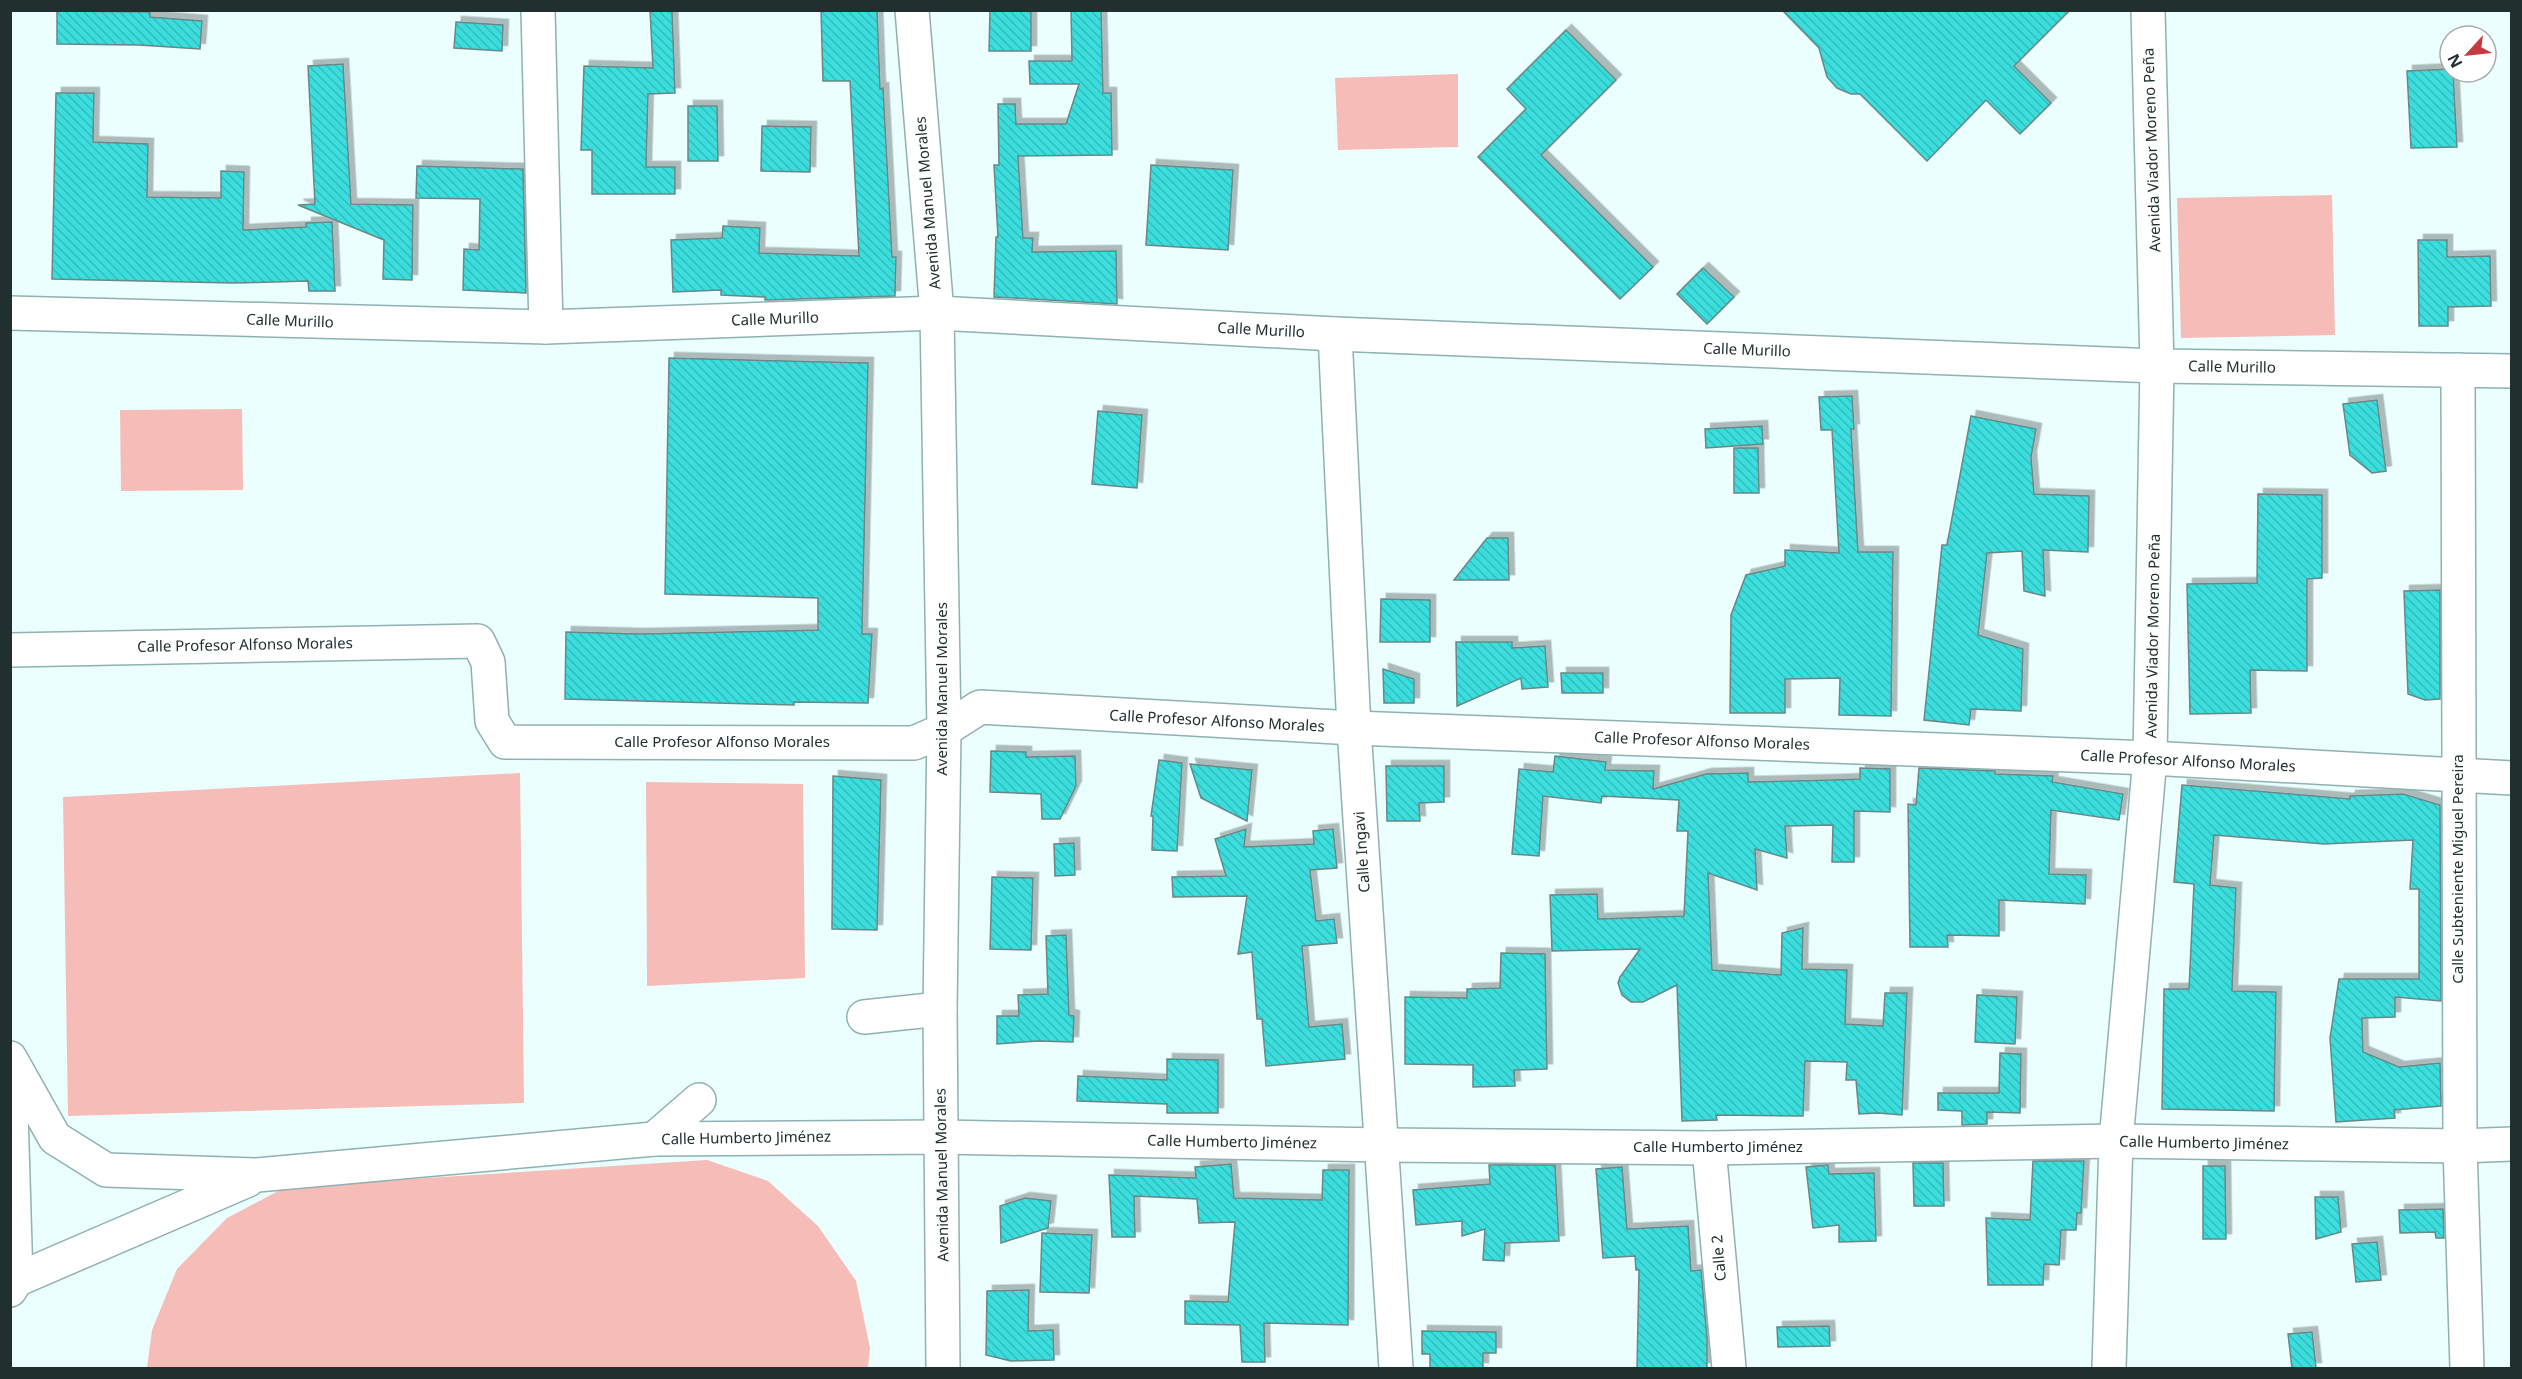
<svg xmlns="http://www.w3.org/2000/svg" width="2522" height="1379" font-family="'Noto Sans',sans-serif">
	<defs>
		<pattern id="building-back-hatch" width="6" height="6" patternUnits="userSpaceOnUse" patternTransform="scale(1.5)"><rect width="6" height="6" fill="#3adddd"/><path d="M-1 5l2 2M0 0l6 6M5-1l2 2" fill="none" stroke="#33bebe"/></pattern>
		<filter id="shadow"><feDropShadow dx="5.5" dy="-5.5" stdDeviation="0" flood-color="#0004"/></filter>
	</defs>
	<rect width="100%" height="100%" fill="#eafffe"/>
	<g fill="#f6bcb8">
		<path d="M 1458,74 L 1458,147 L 1338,150 L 1335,78 Z"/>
		<path d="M 2332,195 L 2335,335 L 2181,338 L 2177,198 Z"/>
		<path d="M 242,409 L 243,490 L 121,491 L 120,410 Z"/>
		<path d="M 520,773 L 524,1103 L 68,1116 L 63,797 Z"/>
		<path d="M 646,782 L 803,784 L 805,978 L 647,986 Z"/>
		<path d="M 707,1160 L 768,1181 L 818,1226 L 856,1281 L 870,1348 L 868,1368 L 147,1368 L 152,1330 L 177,1269 L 227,1218 L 286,1187 Z"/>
	</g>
	<g fill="url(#building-back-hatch)" stroke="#688887" stroke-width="1.5" filter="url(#shadow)">
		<path d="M 650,10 L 672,10 L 675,93 L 648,94 L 646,167 L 675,167 L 675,194 L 592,194 L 592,150 L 581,150 L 584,66 L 653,68 Z"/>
		<path d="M 821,10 L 877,10 L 880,89 L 883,88 L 892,257 L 896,257 L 895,296 L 769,300 L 765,300 L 765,297 L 721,295 L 721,290 L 673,292 L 671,240 L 722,238 L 723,226 L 760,228 L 759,253 L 859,256 L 850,81 L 823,81 Z"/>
		<path d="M 990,10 L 1031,10 L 1031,51 L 989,51 Z"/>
		<path d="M 1071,10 L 1101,10 L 1103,93 L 1111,93 L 1112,155 L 1018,156 L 1023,238 L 1033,238 L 1032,252 L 1116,251 L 1117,304 L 994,297 L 996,237 L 998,237 L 994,165 L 999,165 L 998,104 L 1015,104 L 1016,124 L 1066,124 L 1079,84 L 1030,84 L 1029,61 L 1072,61 Z"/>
		<path d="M 1782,10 L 2070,10 L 2014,66 L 2051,103 L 2020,134 L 1986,100 L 1927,161 L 1860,94 L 1851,94 L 1837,88 L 1827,77 L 1819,48 Z"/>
		<path d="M 57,11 L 150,12 L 150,17 L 202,21 L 200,49 L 139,45 L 57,44 Z"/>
		<path d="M 456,22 L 503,25 L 502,51 L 454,48 Z"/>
		<path d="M 1566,30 L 1616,80 L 1541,155 L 1653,267 L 1620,299 L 1478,157 L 1526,109 L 1507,89 Z"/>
		<path d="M 343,64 L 351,204 L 413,205 L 412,280 L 383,279 L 384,240 L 298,205 L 315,204 L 308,66 Z"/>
		<path d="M 2450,69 L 2450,72 L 2453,72 L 2457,147 L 2411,148 L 2407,71 Z"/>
		<path d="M 56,93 L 94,93 L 93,142 L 148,144 L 147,197 L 221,198 L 221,171 L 244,172 L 243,230 L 306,227 L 306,223 L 332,222 L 335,291 L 309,291 L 308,281 L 233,283 L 52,279 Z"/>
		<path d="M 688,106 L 717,106 L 718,161 L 688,161 Z"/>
		<path d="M 762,126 L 811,127 L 810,172 L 761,171 Z"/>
		<path d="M 1151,165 L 1233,170 L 1228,250 L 1146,245 Z"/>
		<path d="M 417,166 L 523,169 L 526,293 L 463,290 L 464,249 L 479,250 L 480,199 L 416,198 Z"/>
		<path d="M 2418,240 L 2447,240 L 2447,257 L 2490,256 L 2491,306 L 2448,307 L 2448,326 L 2419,326 Z"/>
		<path d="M 1703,268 L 1734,297 L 1707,324 L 1677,294 Z"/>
		<path d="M 669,358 L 868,363 L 862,634 L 872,634 L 868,703 L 794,702 L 794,705 L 565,699 L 566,632 L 640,634 L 818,630 L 818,598 L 665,594 Z"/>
		<path d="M 1852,396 L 1854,429 L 1851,429 L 1858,552 L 1893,552 L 1891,716 L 1839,715 L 1840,678 L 1785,679 L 1785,713 L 1730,713 L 1731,615 L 1746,575 L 1785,566 L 1785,550 L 1839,553 L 1832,430 L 1821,430 L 1819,397 Z"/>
		<path d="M 2377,400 L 2386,471 L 2372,473 L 2350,455 L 2343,404 Z"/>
		<path d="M 1098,411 L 1142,415 L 1137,488 L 1092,484 Z"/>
		<path d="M 1971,416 L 2036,429 L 2031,457 L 2034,494 L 2089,496 L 2088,552 L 2043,550 L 2045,596 L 2024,591 L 2022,551 L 1987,553 L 1978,635 L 2023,649 L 2021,711 L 1971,709 L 1969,725 L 1924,720 L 1942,545 L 1947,545 Z"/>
		<path d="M 1762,426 L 1763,444 L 1706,448 L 1705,429 Z"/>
		<path d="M 1734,448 L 1758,448 L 1759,493 L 1734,493 Z"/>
		<path d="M 2258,494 L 2322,495 L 2322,578 L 2307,579 L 2307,671 L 2250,670 L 2251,713 L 2190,714 L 2187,584 L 2257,583 Z"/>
		<path d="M 1487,538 L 1508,538 L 1509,580 L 1454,580 Z"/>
		<path d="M 2440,590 L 2440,699 L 2425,700 L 2408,694 L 2404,591 Z"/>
		<path d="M 1381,599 L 1430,600 L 1430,642 L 1380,642 Z"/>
		<path d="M 1456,642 L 1512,642 L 1512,648 L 1545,646 L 1548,687 L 1522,689 L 1521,678 L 1457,706 Z"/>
		<path d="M 1383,669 L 1414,679 L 1414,703 L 1384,703 Z"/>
		<path d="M 1561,673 L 1603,673 L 1603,693 L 1562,693 Z"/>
		<path d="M 991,751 L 1026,752 L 1026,757 L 1075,756 L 1076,786 L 1060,819 L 1042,819 L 1041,794 L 990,792 Z"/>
		<path d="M 1555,756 L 1606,762 L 1605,770 L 1654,771 L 1653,789 L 1706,774 L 1748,773 L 1748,782 L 1833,780 L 1860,779 L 1860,768 L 1890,769 L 1890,812 L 1854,811 L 1854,862 L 1832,862 L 1833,825 L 1785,826 L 1787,858 L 1755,849 L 1757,890 L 1708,873 L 1712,970 L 1781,975 L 1782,933 L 1803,928 L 1802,969 L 1847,970 L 1845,1024 L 1883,1026 L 1885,993 L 1907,993 L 1902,1115 L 1878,1113 L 1859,1114 L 1856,1080 L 1846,1080 L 1847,1062 L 1805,1061 L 1803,1116 L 1716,1115 L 1717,1120 L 1682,1121 L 1677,985 L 1643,1002 L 1631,1002 L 1622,995 L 1618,983 L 1620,977 L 1640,949 L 1552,951 L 1550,895 L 1597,894 L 1598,919 L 1684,916 L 1688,831 L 1677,831 L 1679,800 L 1602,796 L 1601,803 L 1543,796 L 1539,856 L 1512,854 L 1519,769 L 1553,772 Z"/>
		<path d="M 1159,760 L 1182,763 L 1177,851 L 1152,850 L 1153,816 L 1151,816 Z"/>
		<path d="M 1190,764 L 1252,770 L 1247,821 L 1201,798 Z"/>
		<path d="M 1386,766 L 1444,766 L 1444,802 L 1419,803 L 1420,821 L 1387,821 Z"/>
		<path d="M 1919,768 L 1995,771 L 1995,774 L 2053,776 L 2052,782 L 2123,794 L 2119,820 L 2051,810 L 2049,874 L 2086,875 L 2085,904 L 1999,900 L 1999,936 L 1947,935 L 1948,947 L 1910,947 L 1908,804 L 1916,805 Z"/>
		<path d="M 833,776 L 881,780 L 877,930 L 832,929 Z"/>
		<path d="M 2182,785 L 2350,799 L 2350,796 L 2403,794 L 2440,805 L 2441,1001 L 2395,997 L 2395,1017 L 2362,1018 L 2363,1052 L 2399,1067 L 2440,1063 L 2441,1106 L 2394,1110 L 2395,1118 L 2336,1122 L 2330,1038 L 2339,979 L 2419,979 L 2419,889 L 2410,889 L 2413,840 L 2324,844 L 2214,835 L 2210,885 L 2236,888 L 2232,991 L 2276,992 L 2274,1111 L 2162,1109 L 2164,989 L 2189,989 L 2194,884 L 2174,882 Z"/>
		<path d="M 1246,829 L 1244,847 L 1314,844 L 1313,831 L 1333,829 L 1337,868 L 1310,870 L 1316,921 L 1334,919 L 1337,943 L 1302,946 L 1309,1027 L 1342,1024 L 1345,1059 L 1266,1066 L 1262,1019 L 1257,1019 L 1252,952 L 1238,954 L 1247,896 L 1173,897 L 1172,877 L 1226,876 L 1215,839 Z"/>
		<path d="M 1074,843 L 1075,875 L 1055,876 L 1054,844 Z"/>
		<path d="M 992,877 L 1033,878 L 1031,950 L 990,949 Z"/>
		<path d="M 1066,935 L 1069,1015 L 1074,1016 L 1073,1042 L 1038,1041 L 997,1044 L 997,1016 L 1019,1016 L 1018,995 L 1048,994 L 1046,936 Z"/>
		<path d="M 1501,953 L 1545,954 L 1547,1069 L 1514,1070 L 1515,1086 L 1473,1087 L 1473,1065 L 1405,1064 L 1405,997 L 1467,998 L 1467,989 L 1500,988 Z"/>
		<path d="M 1977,995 L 2017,997 L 2015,1044 L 1975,1042 Z"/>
		<path d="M 2000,1053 L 2021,1054 L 2020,1113 L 1987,1112 L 1987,1124 L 1962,1125 L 1962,1111 L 1938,1110 L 1938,1093 L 1999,1093 Z"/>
		<path d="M 1167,1059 L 1218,1060 L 1218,1113 L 1167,1113 L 1167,1104 L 1077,1101 L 1078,1076 L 1167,1080 Z"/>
		<path d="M 2033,1161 L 2084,1161 L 2081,1213 L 2077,1213 L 2076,1230 L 2061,1230 L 2059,1265 L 2044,1264 L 2043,1285 L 1988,1285 L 1986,1218 L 2030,1220 Z"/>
		<path d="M 1913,1163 L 1943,1163 L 1944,1206 L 1914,1206 Z"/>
		<path d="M 1231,1164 L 1234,1198 L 1322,1200 L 1323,1170 L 1349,1170 L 1348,1325 L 1264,1323 L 1265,1362 L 1242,1362 L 1240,1325 L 1185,1324 L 1185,1301 L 1228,1302 L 1235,1222 L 1199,1223 L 1197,1199 L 1134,1196 L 1135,1237 L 1112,1237 L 1109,1175 L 1196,1178 L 1195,1167 Z"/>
		<path d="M 1489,1165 L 1555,1165 L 1559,1241 L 1505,1243 L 1504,1261 L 1483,1260 L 1485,1229 L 1462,1236 L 1462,1221 L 1416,1225 L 1413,1190 L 1490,1184 Z"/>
		<path d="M 1828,1165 L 1829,1174 L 1874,1173 L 1876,1241 L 1839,1242 L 1839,1225 L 1813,1228 L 1806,1167 Z"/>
		<path d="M 2203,1166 L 2225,1166 L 2226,1239 L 2203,1239 Z"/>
		<path d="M 1622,1167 L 1627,1229 L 1688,1226 L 1691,1271 L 1701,1270 L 1707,1338 L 1707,1368 L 1637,1368 L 1639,1270 L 1636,1270 L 1635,1256 L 1603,1258 L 1596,1169 Z"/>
		<path d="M 2315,1197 L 2338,1197 L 2341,1232 L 2316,1239 Z"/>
		<path d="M 1025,1198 L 1051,1201 L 1048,1228 L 1001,1243 L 1000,1206 Z"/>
		<path d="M 2443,1209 L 2444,1238 L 2436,1238 L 2435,1232 L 2400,1233 L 2399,1210 Z"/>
		<path d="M 1042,1233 L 1092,1235 L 1089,1293 L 1040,1292 Z"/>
		<path d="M 2377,1242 L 2381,1280 L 2356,1282 L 2352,1244 Z"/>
		<path d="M 1029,1290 L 1028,1331 L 1053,1330 L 1054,1360 L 1011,1361 L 986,1355 L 987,1291 Z"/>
		<path d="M 1829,1326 L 1830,1346 L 1778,1347 L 1777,1327 Z"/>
		<path d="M 1422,1331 L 1496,1332 L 1496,1353 L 1483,1353 L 1483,1368 L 1430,1368 L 1430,1354 L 1422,1354 Z"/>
		<path d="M 2312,1332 L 2316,1368 L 2292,1368 L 2288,1334 Z"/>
	</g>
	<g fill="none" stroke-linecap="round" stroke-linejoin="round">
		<g stroke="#90b1b1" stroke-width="36">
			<g id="minor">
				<path d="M 538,10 L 546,327"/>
				<path d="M 912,10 L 937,313 L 944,730 L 940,1009 L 943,1368"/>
				<path d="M 10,313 L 546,327 L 937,313 L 1335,334 L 2157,366 L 2512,371"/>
				<path d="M 1335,334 L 1354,728 L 1396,1368"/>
				<path d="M 2458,370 L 2460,1146 L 2467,1368"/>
				<path d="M 10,650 L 478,641 L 488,662 L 492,721 L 505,742 L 914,743 L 944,730 L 980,707 L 1354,728 L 2150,758 L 2512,778"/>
				<path d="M 864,1017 L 940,1009"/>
				<path d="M 10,1058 L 55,1138 L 106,1170 L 257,1175 L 654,1139 L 941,1137 L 1383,1145 L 1709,1148 L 2116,1141 L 2460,1146 L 2512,1144"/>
				<path d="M 10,1078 L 16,1280 L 10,1290"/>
				<path d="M 654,1139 L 699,1100"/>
				<path d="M 1709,1148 L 1729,1368"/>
				<path d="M 16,1280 L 248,1180"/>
				<path d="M 2109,1368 L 2116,1141 L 2150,758 L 2157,366 L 2148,10"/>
			</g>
		</g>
		<use href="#minor" stroke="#fff" stroke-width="33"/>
	</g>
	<g text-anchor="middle" stroke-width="6" stroke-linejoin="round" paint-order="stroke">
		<g font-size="15" fill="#212f2f" stroke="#fff">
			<text transform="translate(2152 150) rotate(-92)" y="5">Avenida Viador Moreno Peña</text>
			<text transform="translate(928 203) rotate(-95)" y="5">Avenida Manuel Morales</text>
			<text transform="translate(775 319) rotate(-2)" y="5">Calle Murillo</text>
			<text transform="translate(290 321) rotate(2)" y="5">Calle Murillo</text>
			<text transform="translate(1261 330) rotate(3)" y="5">Calle Murillo</text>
			<text transform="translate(1747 350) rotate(2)" y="5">Calle Murillo</text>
			<text transform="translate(2232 367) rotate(1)" y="5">Calle Murillo</text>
			<text transform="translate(2153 636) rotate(-89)" y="5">Avenida Viador Moreno Peña</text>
			<text transform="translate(245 645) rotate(-1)" y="5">Calle Profesor Alfonso Morales</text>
			<text transform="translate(942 689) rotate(-90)" y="5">Avenida Manuel Morales</text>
			<text transform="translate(1217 721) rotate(3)" y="5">Calle Profesor Alfonso Morales</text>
			<text transform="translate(1702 741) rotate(2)" y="5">Calle Profesor Alfonso Morales</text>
			<text x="722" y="747">Calle Profesor Alfonso Morales</text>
			<text transform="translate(2188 761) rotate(3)" y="5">Calle Profesor Alfonso Morales</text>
			<text transform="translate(1362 852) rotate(-94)" y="5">Calle Ingavi</text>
			<text transform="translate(2458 869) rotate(-90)" y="5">Calle Subteniente Miguel Pereira</text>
			<text transform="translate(746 1138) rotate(-1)" y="5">Calle Humberto Jiménez</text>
			<text transform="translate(1232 1142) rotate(1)" y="5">Calle Humberto Jiménez</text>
			<text transform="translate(2204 1143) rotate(1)" y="5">Calle Humberto Jiménez</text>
			<text x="1718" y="1152">Calle Humberto Jiménez</text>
			<text transform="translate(942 1175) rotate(-91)" y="5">Avenida Manuel Morales</text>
			<text transform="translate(1719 1258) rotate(-95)" y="5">Calle 2</text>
		</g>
	</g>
	<rect width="2522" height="1379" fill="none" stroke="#212f2f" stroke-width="24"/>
	<g transform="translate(2468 54) rotate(243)"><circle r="28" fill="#ffffff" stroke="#a6acac" stroke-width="1.5"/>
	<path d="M0-4.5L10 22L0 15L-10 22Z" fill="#c93a40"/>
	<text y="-9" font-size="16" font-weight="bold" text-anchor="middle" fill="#212f2f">N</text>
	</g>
</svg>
